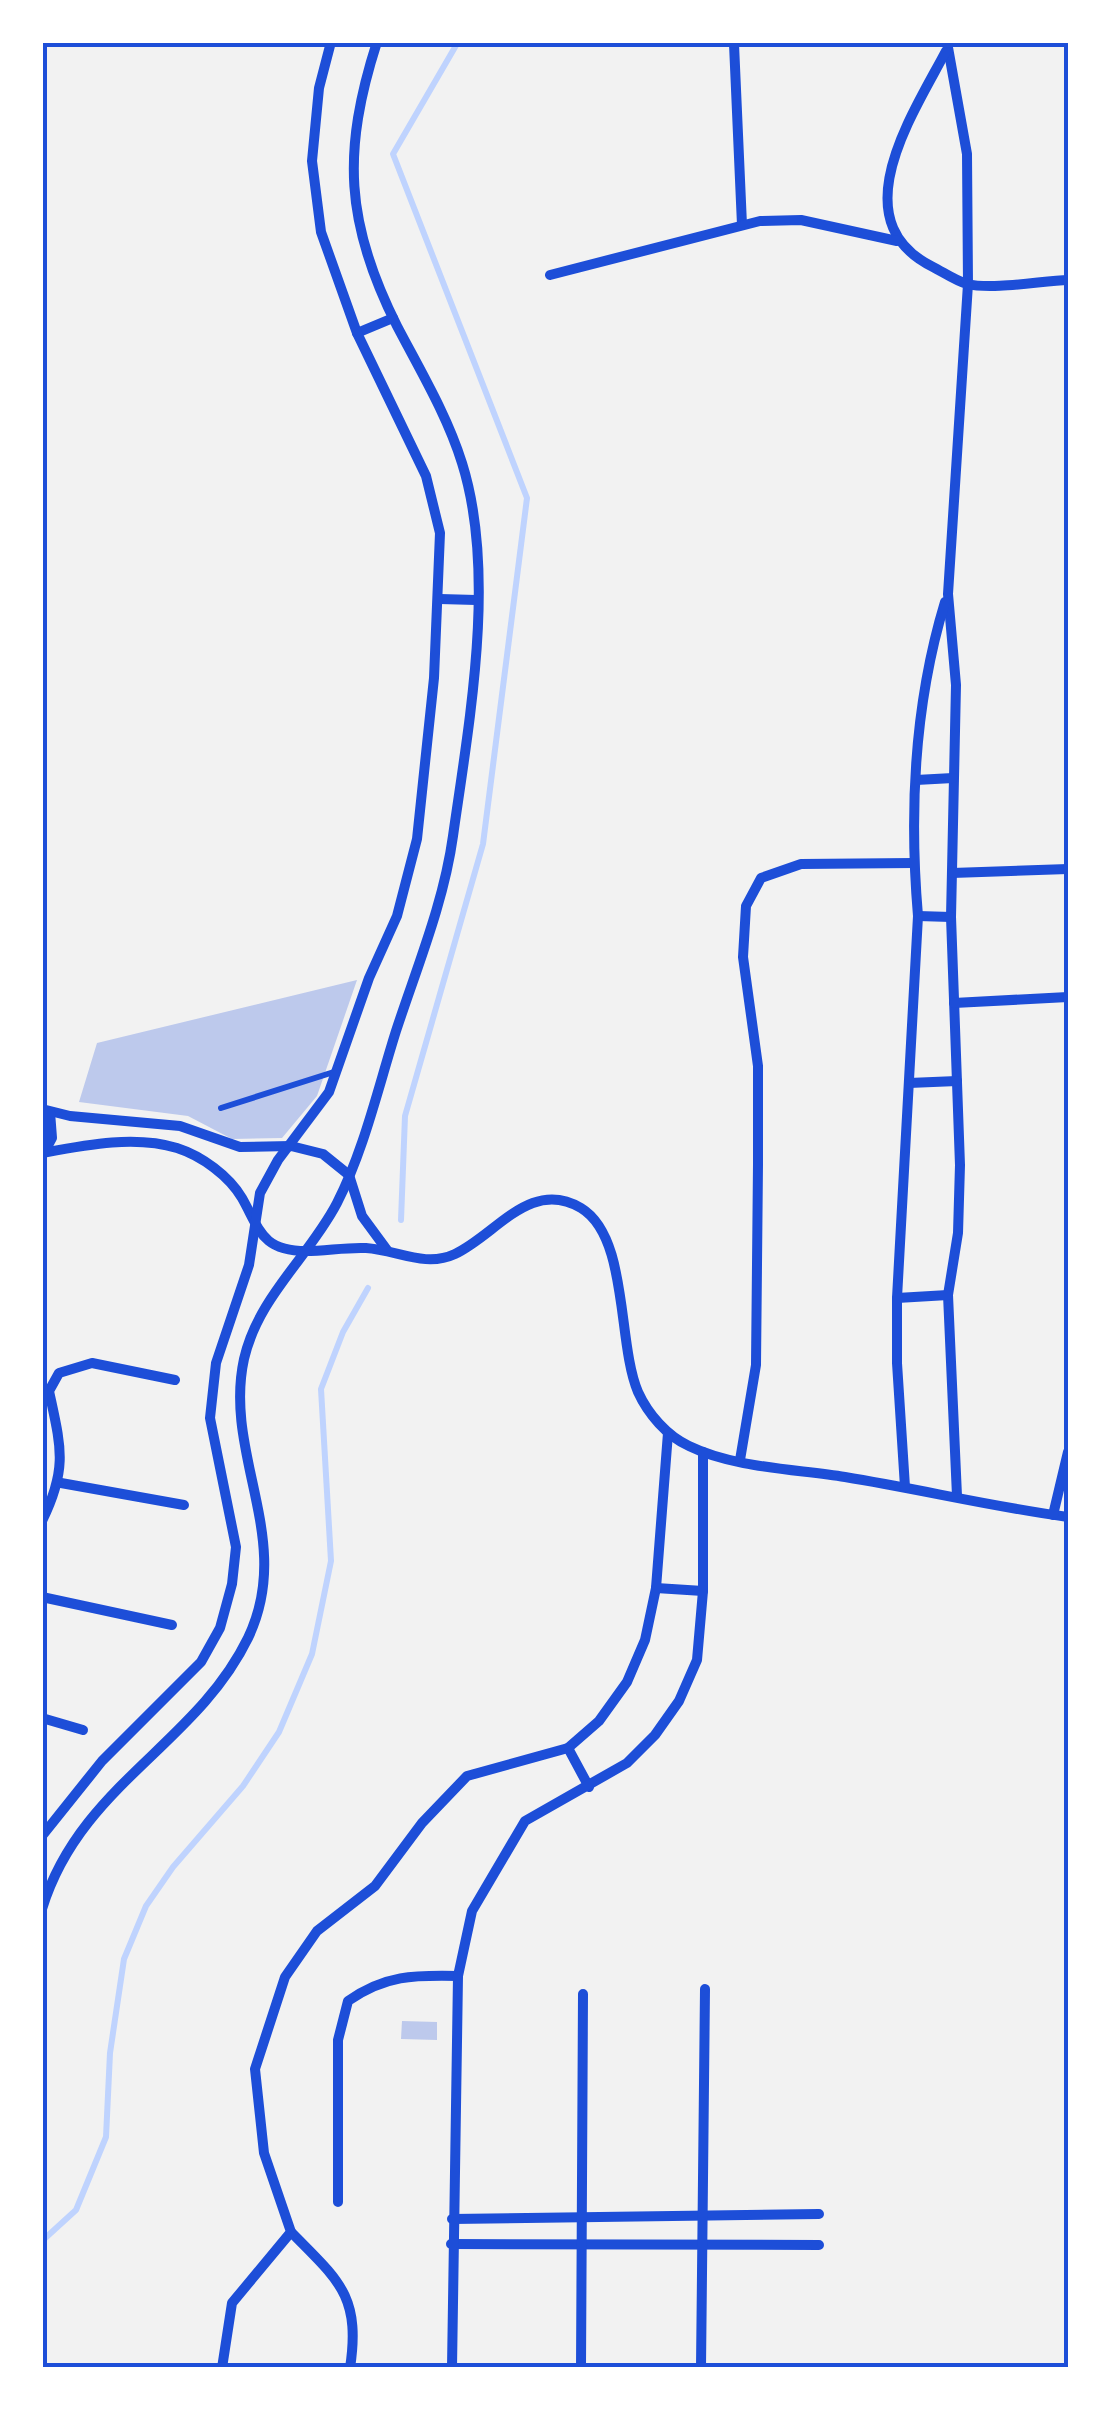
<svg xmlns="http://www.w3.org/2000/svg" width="1111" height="2410" font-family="'Space Grotesk',sans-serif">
	<rect width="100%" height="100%" fill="#f2f2f2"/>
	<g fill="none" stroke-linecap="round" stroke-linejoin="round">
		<g stroke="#bfd3fe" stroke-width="6">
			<path d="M 401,1220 L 405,1116 L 483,844 L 527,498 L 393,154 L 458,42"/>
			<path d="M 42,2241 L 76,2210 L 106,2137 L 110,2053 L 124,1959 L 146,1906 L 173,1867 L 243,1786 L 279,1732 L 312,1654 L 331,1561 L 321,1389 L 343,1332 L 368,1288"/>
		</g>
	</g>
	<g fill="#bdc9ec">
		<path d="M 357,980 L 317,1096 L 282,1138 L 232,1139 L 188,1116 L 79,1102 L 97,1043 Z"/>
		<path d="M 402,2021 L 437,2022 L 437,2040 L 401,2039 Z"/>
	</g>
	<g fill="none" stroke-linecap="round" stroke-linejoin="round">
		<path stroke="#1d4ed8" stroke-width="6" d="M 221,1108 L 337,1071"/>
		<g stroke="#1d4ed8" stroke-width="10">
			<path d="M 947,42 L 967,154 L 968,284 L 948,594 L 956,685 L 951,917 L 960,1165 L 958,1233 L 948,1295 L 957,1496"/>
			<path d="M 734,44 L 742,225"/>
			<path d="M 946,51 C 913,114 840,221 933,267 C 943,272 956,281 967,284 C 993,290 1041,281 1068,280"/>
			<path d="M 550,275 L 760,221 L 801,220 L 897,241"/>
			<path d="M 357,333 L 393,318"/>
			<path d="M 440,599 L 476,600"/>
			<path d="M 916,780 L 953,778"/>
			<path d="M 952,873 L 1068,869"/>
			<path d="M 918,916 L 951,917"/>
			<path d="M 954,1003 L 1068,997"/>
			<path d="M 909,1083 L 957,1081"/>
			<path d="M 42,1109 L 70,1116 L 180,1126 L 240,1147 L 291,1146 L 323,1154 L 349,1175 L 362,1216 L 387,1250"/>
			<path d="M 42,1153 C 85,1145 135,1135 177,1148 C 202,1156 229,1176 242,1198 C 260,1230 262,1251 306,1251 C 326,1251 346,1247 366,1248 C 397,1250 425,1268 455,1254 C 496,1235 530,1178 581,1208 C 629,1237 617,1343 638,1392 C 648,1414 667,1436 689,1446 C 734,1468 796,1469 845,1477 C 919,1489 994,1507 1068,1517"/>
			<path d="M 44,1153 L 52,1138 L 50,1112"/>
			<path d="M 897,1298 L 948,1295"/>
			<path d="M 740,1460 L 756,1365 L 758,1164 L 758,1066 L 743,957 L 746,906 L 761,878 L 801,864 L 913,863"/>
			<path d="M 61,1483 L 184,1505"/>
			<path d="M 905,1487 L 897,1363 L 897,1298 L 918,916 C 909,810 914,704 945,602"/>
			<path d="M 1053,1515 L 1068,1452"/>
			<path d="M 42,1521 C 68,1468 61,1447 49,1391 L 59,1373 L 92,1363 L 175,1380"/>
			<path d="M 656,1588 L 703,1591"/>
			<path d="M 42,1597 L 172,1625"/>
			<path d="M 42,1718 L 83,1730"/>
			<path d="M 568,1748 L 589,1787"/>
			<path d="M 42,1836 L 102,1761 L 201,1662 L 220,1628 L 232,1584 L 236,1547 L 210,1418 L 216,1363 L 249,1265 L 260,1193 L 278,1160 L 329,1092 L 369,978 L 397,916 L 417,839 L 434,678 L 440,533 L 426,476 L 357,333 L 321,232 L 312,161 L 319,88 L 331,42"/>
			<path d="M 42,1909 C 80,1785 196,1745 248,1638 C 295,1540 223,1455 244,1359 C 258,1297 309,1257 337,1203 C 364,1150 378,1088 396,1031 C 417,967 444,902 453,836 C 469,723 497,574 462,463 C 447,415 420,370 397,326 C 345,223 342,151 377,42"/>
			<path d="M 338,2202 L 338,2040 L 348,2001 C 385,1975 414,1975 458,1976"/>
			<path d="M 452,2219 L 819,2214"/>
			<path d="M 291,2232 C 338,2280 361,2295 350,2368"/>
			<path d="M 451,2244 L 819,2245"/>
			<path d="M 222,2368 L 232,2303 L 291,2232 L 264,2153 L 255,2069 L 285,1977 L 317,1931 L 375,1886 L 422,1823 L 467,1776 L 568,1748 L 599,1721 L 627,1682 L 645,1640 L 656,1588 L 668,1433"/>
			<path d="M 452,2368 L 458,1976 L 472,1911 L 525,1821 L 627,1763 L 655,1735 L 679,1701 L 697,1660 L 703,1591 L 703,1452"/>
			<path d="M 581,2368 L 583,1994"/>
			<path d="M 701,2368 L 705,1989"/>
		</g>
	</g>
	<rect width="1111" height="2410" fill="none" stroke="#ffffff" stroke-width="90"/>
	<rect x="45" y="45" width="1021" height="2320" fill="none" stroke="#1d4ed8" stroke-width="4"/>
</svg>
